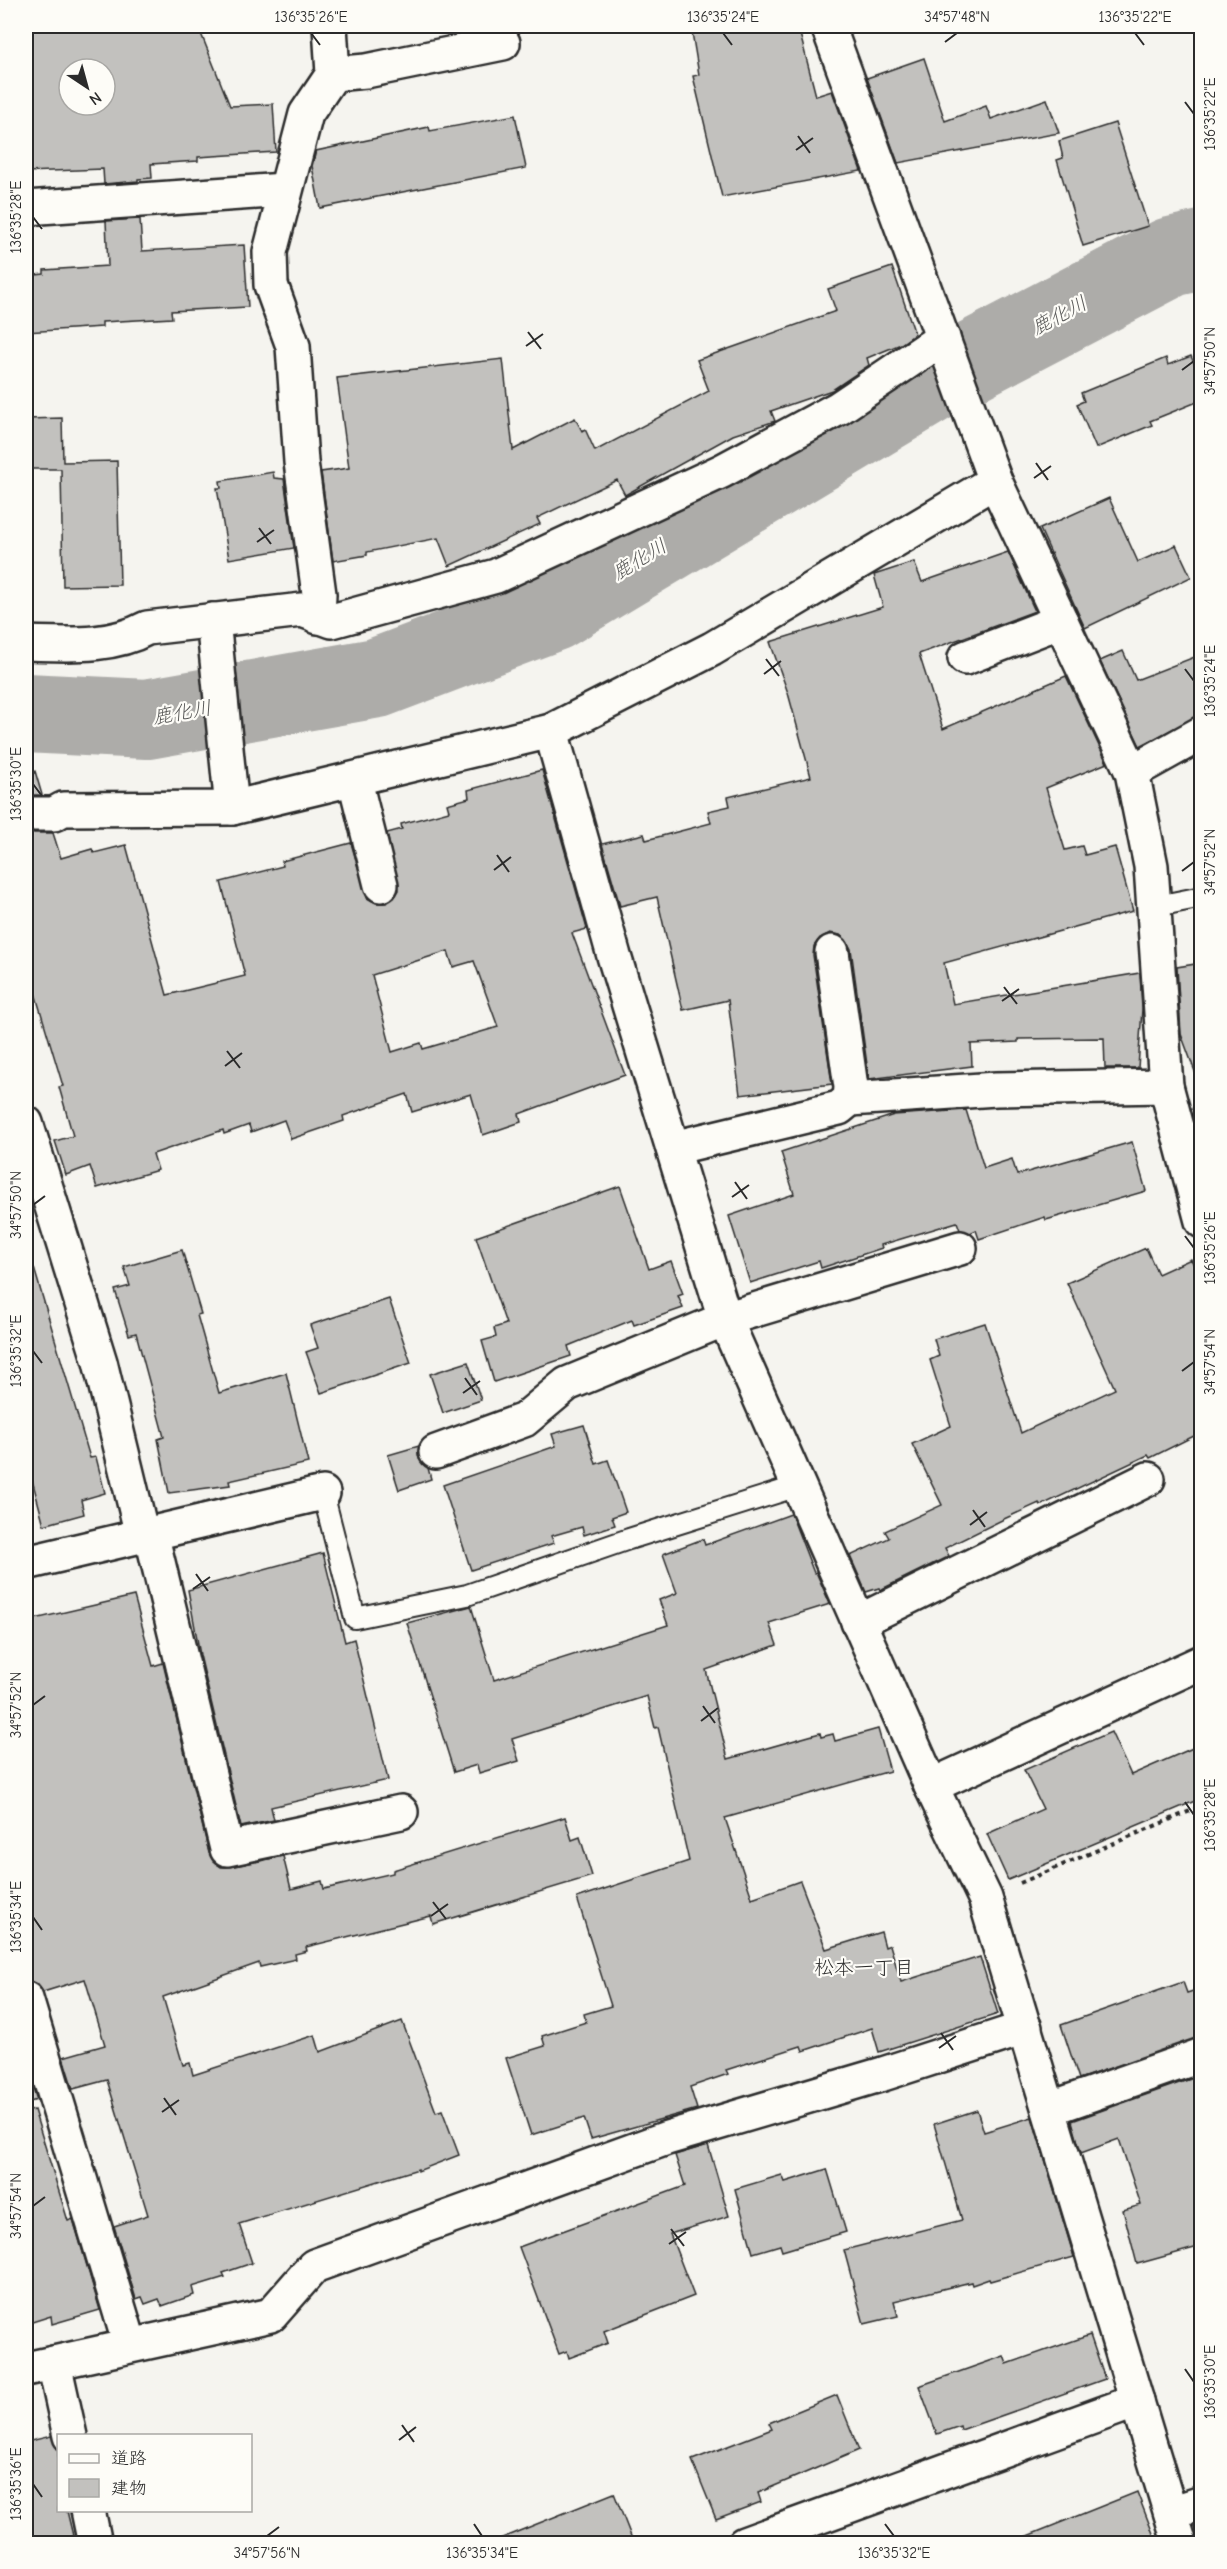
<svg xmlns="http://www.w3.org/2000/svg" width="1227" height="2569" font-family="'Comic Neue','Klee One',sans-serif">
	<rect width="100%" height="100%" fill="#f5f4ef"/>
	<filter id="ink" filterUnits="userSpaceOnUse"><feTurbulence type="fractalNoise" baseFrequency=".0167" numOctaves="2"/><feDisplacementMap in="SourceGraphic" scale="12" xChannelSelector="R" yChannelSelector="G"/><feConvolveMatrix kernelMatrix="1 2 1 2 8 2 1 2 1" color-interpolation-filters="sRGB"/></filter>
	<g filter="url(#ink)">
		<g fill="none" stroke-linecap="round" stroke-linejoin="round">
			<path stroke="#adaca9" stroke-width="80" d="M 26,713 L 147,719 L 377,678 L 553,611 L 947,374 L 1171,257 L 1202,250"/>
		</g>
		<g fill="#c2c1be" stroke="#2b2b2b" stroke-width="1.5" fill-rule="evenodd">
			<path d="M 26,26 L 198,26 L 230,106 L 273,104 L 276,152 L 198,157 L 198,161 L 151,164 L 152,178 L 138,179 L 138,181 L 104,184 L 103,169 L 26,172 ZM 69,69 L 105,69 L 105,105 L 69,105 Z"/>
			<path d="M 691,26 L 798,26 L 816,96 L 832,91 L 861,171 L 722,197 L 693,76 L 699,75 Z"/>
			<path d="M 924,58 L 945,121 L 986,106 L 991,119 L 1047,99 L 1059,133 L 898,163 L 867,78 Z"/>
			<path d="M 515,115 L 526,168 L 320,208 L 312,166 L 316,151 L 429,127 L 430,131 Z"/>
			<path d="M 1115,123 L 1148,226 L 1083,246 L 1057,160 L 1063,158 L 1059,141 Z"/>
			<path d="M 140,219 L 142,251 L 244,245 L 248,307 L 171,311 L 172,318 L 102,322 L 102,327 L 26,332 L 26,276 L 44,274 L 44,270 L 108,266 L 106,221 Z"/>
			<path d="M 892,267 L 915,334 L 901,344 L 867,358 L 869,365 L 832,390 L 771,411 L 775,421 L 733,435 L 625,495 L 617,480 L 537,518 L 540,524 L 449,566 L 438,538 L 367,552 L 367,555 L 333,561 L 321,472 L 349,468 L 337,378 L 503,359 L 513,450 L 575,418 L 582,431 L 585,429 L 595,451 L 709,391 L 697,360 L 836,311 L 828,289 Z"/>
			<path d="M 1191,356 L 1202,382 L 1202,400 L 1150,421 L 1152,425 L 1096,448 L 1077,404 L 1084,401 L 1081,393 L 1166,358 L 1168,365 Z"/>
			<path d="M 62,418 L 63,462 L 117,461 L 120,585 L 63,586 L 61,469 L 26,469 L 26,419 Z"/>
			<path d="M 273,472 L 274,478 L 284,479 L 294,548 L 229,559 L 217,488 L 221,488 L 220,481 Z"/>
			<path d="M 1109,498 L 1138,562 L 1176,545 L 1191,577 L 1085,628 L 1040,529 Z"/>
			<path d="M 1008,552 L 1035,611 L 919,654 L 943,729 L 1066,676 L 1107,763 L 1046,788 L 1065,850 L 1082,846 L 1085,855 L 1115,847 L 1133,911 L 944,963 L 953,1004 L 1140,973 L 1142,1009 L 1138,1068 L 1105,1068 L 1104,1038 L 1018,1039 L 1018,1042 L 971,1044 L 972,1066 L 869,1079 L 851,949 L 846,940 L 840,935 L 830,933 L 820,938 L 814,946 L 813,955 L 832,1084 L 740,1095 L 728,1000 L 683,1010 L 657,897 L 620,906 L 602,844 L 644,834 L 646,840 L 711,823 L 708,811 L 730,806 L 728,797 L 811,777 L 788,693 L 770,642 L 883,607 L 874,575 L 914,562 L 922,582 Z"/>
			<path d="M 1123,651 L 1136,680 L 1202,654 L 1202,714 L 1140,746 L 1100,661 Z"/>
			<path d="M 542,770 L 587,929 L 572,933 L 625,1075 L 519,1114 L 521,1122 L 483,1135 L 471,1094 L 412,1112 L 407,1094 L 343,1116 L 344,1121 L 291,1139 L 284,1120 L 251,1132 L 249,1125 L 224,1134 L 223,1130 L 153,1154 L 158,1170 L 97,1188 L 90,1166 L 66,1175 L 55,1141 L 73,1136 L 59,1087 L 63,1086 L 26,963 L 26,833 L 53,833 L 61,858 L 92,849 L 94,853 L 126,845 L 167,995 L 245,976 L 221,882 L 283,866 L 282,861 L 351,843 L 367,898 L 376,903 L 386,903 L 394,898 L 399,890 L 387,833 L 402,829 L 401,824 L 449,811 L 447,804 L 469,798 L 468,790 ZM 448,951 L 453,967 L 474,961 L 498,1027 L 423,1049 L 421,1043 L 392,1052 L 372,975 Z"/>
			<path d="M 35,771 L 42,795 L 26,795 L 26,772 Z"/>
			<path d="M 1202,963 L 1202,1077 L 1197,1077 L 1181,1034 L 1177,967 Z"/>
			<path d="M 966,1110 L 984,1168 L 1012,1159 L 1017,1175 L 1132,1142 L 1146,1191 L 1046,1220 L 1045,1217 L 979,1239 L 976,1230 L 970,1233 L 960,1230 L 957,1222 L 881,1245 L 882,1248 L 821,1268 L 819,1261 L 750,1283 L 729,1216 L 794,1194 L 781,1152 L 894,1115 Z"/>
			<path d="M 620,1186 L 649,1269 L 671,1261 L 683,1294 L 678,1296 L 683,1308 L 634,1325 L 632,1320 L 568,1346 L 571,1356 L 494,1382 L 482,1341 L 496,1337 L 494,1328 L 506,1324 L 476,1237 Z"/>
			<path d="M 1146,1248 L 1158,1274 L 1191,1259 L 1202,1283 L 1202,1432 L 1150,1458 L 1148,1455 L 1040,1506 L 1039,1503 L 1004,1519 L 945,1548 L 949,1556 L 880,1590 L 879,1588 L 866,1592 L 850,1556 L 889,1538 L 885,1531 L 942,1505 L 912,1444 L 951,1426 L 930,1360 L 939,1356 L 934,1339 L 985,1323 L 1021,1433 L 1115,1389 L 1067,1283 Z"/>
			<path d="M 182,1250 L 201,1314 L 197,1315 L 219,1393 L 286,1373 L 308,1463 L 229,1481 L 230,1485 L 169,1493 L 158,1439 L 164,1437 L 136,1333 L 129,1335 L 115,1290 L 130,1286 L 124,1267 Z"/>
			<path d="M 34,1268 L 90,1458 L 96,1457 L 105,1493 L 81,1500 L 84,1514 L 44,1525 L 26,1457 L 26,1269 Z"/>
			<path d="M 389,1299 L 411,1363 L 321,1393 L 306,1352 L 318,1348 L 310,1325 Z"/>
			<path d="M 468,1362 L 481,1400 L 443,1413 L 430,1374 Z"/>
			<path d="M 584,1425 L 596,1464 L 608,1460 L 626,1512 L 612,1517 L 615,1525 L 584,1535 L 582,1527 L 551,1536 L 554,1543 L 471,1570 L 443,1485 L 556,1446 L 552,1434 Z"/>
			<path d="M 419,1446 L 419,1459 L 428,1468 L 431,1479 L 399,1490 L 388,1455 Z"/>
			<path d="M 791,1514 L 814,1573 L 816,1572 L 830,1604 L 769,1623 L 777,1645 L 706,1670 L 728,1759 L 820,1733 L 821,1737 L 833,1734 L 835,1741 L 878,1729 L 890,1771 L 725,1818 L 752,1898 L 800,1881 L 826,1949 L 881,1932 L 885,1947 L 890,1945 L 901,1982 L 980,1957 L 998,2014 L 879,2052 L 872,2028 L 803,2051 L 801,2046 L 726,2070 L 728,2074 L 690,2087 L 697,2109 L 591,2139 L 584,2118 L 531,2135 L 506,2058 L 545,2046 L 542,2036 L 586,2022 L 584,2014 L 611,2006 L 577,1898 L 689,1861 L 658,1727 L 655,1728 L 647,1696 L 512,1739 L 519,1761 L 479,1773 L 477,1765 L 454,1772 L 407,1623 L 471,1606 L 494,1680 L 668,1625 L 659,1600 L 677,1593 L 663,1554 L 703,1539 L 705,1545 Z"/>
			<path d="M 323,1553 L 345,1642 L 354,1639 L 388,1780 L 271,1807 L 274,1820 L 241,1827 L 200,1655 L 188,1590 Z"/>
			<path d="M 134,1596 L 153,1666 L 163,1663 L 209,1853 L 213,1861 L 221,1867 L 231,1867 L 283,1856 L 291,1889 L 322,1881 L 324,1889 L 393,1873 L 393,1870 L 565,1817 L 572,1840 L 580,1837 L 592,1876 L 433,1924 L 431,1916 L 306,1947 L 307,1951 L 295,1954 L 296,1959 L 260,1967 L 259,1963 L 163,1997 L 183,2065 L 190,2063 L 193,2075 L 315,2035 L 320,2052 L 402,2021 L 436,2112 L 442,2110 L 459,2155 L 418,2171 L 418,2169 L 239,2224 L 252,2263 L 223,2273 L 225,2277 L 192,2287 L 194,2295 L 162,2306 L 159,2299 L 145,2304 L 142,2297 L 136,2299 L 114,2226 L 148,2215 L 107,2080 L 73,2089 L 63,2057 L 105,2045 L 85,1979 L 43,1992 L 38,1985 L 26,1981 L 26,1621 Z"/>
			<path d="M 1111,1732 L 1131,1775 L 1202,1744 L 1202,1798 L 1008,1880 L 987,1834 L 1043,1809 L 1024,1770 Z"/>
			<path d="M 1183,1982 L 1187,1993 L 1202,1988 L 1202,2037 L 1079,2079 L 1061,2025 Z"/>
			<path d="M 26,2068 L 37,2100 L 26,2103 Z"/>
			<path d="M 1202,2075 L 1202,2246 L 1137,2264 L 1123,2210 L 1141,2205 L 1119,2139 L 1081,2153 L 1072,2121 Z"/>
			<path d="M 34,2110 L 68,2221 L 73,2219 L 100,2310 L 52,2324 L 51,2316 L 26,2324 L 26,2112 Z"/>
			<path d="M 977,2110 L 984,2132 L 1032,2117 L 1074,2257 L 990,2281 L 989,2279 L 972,2285 L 971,2282 L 894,2301 L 898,2316 L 864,2324 L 844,2250 L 962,2220 L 934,2124 Z"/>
			<path d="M 708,2145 L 729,2216 L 670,2234 L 694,2296 L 604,2331 L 608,2343 L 569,2358 L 567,2351 L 559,2354 L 519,2247 L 685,2186 L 675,2155 Z"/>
			<path d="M 827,2169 L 846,2232 L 782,2251 L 780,2245 L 753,2253 L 735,2189 L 782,2175 L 785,2182 Z"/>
			<path d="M 1090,2335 L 1105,2379 L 961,2430 L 960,2426 L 937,2434 L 919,2386 L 1004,2356 L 1007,2364 Z"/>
			<path d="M 837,2395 L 859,2450 L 758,2493 L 761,2502 L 716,2519 L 692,2460 L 772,2429 L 769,2423 Z"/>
			<path d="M 51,2436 L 58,2450 L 58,2511 L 67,2511 L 75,2544 L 26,2544 L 26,2442 Z"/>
			<path d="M 1137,2492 L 1157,2544 L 1012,2544 L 1012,2542 Z"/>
			<path d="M 614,2493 L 634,2544 L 492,2544 L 492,2542 Z"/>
		</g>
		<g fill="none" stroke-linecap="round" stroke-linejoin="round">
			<g stroke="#2b2b2b" stroke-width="24">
				<g id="service">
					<path d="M 1152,907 L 1202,897"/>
					<path d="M 323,1493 L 355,1618 L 467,1595 L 629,1539 L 798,1486"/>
				</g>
			</g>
			<g stroke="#2b2b2b" stroke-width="38">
				<g id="minor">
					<path d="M 828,26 L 995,481 L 1132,772 L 1151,866 L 1166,1086 L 1202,1221"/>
					<path d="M 333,74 L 366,71 L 503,43"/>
					<path d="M 26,208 L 285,190"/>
					<path d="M 318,617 L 319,594 L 301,462 L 293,346 L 271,285 L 270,252 L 306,114 L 333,74 L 330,26"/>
					<path d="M 213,620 L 232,808"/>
					<path d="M 26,643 C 67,644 110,648 147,628 L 302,610 L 332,621 L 496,576 L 722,471 L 839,408 L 943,338"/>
					<path d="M 965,658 L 1061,621"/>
					<path d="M 551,731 L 614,956 L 725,1319 L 931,1786 L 985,1898 L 1180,2544"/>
					<path d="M 1132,772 L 1202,733"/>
					<path d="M 355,781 L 381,885"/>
					<path d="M 26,814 L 54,814 L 63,809 L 232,808 L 551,731 L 712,649 L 995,481"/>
					<path d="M 850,1099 L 996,1089 L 1166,1086"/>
					<path d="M 26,1123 L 100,1362 L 142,1535"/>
					<path d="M 673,1148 L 839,1108 L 850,1099 L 851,1087 L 832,952"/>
					<path d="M 436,1452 L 524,1420 L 567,1384 L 725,1319 L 960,1248"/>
					<path d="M 151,1533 L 227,1849 L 401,1812"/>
					<path d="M 26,1563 L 323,1493"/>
					<path d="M 858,1622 L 1148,1479"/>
					<path d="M 931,1786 L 1202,1662"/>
					<path d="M 26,1999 L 130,2345"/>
					<path d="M 1049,2109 L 1202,2055"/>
					<path d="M 54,2363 L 70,2436"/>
					<path d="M 26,2369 L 271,2315 L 314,2266 L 667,2138 L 883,2074 L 1025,2028"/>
					<path d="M 88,2510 L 95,2544"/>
					<path d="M 1171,2513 L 1202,2503"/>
					<path d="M 744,2544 L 1137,2401"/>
				</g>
			</g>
			<path stroke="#2b2b2b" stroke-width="4" stroke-dasharray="4.5 4.5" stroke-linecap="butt" d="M 1020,1883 L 1202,1806"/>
			<use href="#service" stroke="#fdfcf7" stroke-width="20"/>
			<use href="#minor" stroke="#fdfcf7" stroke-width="33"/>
		</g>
	</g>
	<path fill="none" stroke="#2b2b2b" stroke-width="2" d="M 311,33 L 320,45M 723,33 L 732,45M 1135,33 L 1144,45M 945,42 L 957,33M 1185,102 L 1194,114M 798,136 L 810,153M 796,150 L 813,138M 33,217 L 42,229M 528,332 L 541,349M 526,346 L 543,334M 1182,370 L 1194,361M 1036,463 L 1048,480M 1034,478 L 1051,466M 259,528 L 271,544M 257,542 L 274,530M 766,659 L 779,676M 1185,669 L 1194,681M 764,674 L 781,661M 33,784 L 42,796M 497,855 L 509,872M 494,870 L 511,857M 1182,871 L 1194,862M 1004,987 L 1017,1004M 1002,1001 L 1019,989M 227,1051 L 240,1068M 225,1066 L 242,1053M 735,1182 L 747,1199M 732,1197 L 749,1185M 33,1205 L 45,1196M 1185,1236 L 1194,1248M 33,1351 L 42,1363M 1182,1371 L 1194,1362M 465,1378 L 477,1395M 463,1393 L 480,1381M 973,1510 L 985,1527M 970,1525 L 987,1512M 196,1574 L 208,1591M 193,1589 L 210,1577M 33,1705 L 45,1696M 703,1706 L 715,1723M 701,1721 L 718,1708M 1185,1802 L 1194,1815M 433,1902 L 446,1919M 431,1916 L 448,1904M 33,1917 L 42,1930M 941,2033 L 953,2050M 939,2048 L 956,2036M 164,2098 L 176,2115M 162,2112 L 179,2100M 33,2206 L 45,2197M 671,2229 L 684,2246M 669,2244 L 686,2232M 1185,2369 L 1194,2382M 402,2425 L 414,2442M 399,2440 L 416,2427M 33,2484 L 42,2497M 474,2524 L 482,2536M 885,2524 L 894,2536M 267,2536 L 279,2527"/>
	<g text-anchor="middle" stroke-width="4.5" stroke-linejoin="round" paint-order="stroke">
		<g font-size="20" font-style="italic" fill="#585857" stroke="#fdfcf7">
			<text transform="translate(1059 315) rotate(-28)" y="7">鹿化川</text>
			<text transform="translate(639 559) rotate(-31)" y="7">鹿化川</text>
			<text transform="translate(182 712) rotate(-10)" y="7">鹿化川</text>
		</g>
		<g font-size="20" fill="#2b2b2b" stroke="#fdfcf7">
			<text x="864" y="1974">松本一丁目</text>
		</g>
	</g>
	<rect width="1227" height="2569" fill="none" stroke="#fdfcf7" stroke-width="66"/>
	<rect x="57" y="2434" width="195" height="78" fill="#fdfcf7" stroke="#a9a8a5" stroke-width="1.5"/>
	<rect x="69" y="2454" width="30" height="9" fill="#fdfcf7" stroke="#a9a8a5" stroke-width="1.5"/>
	<text x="111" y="2464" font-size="18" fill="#2b2b2b">道路</text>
	<rect x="69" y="2479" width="30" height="18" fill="#c2c1be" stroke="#a9a8a5" stroke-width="1.5"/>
	<text x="111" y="2494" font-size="18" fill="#2b2b2b">建物</text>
	<g transform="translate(87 87) rotate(144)"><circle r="28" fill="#fdfcf7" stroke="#a9a8a5" stroke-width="1.5"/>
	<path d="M0-4.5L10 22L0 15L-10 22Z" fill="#2b2b2b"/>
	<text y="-9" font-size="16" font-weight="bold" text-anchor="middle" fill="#2b2b2b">N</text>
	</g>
	<rect x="33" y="33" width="1161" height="2503" fill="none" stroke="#2b2b2b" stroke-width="2"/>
	<g font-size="15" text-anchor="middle" fill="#2b2b2b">
		<text x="311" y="22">136°35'26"E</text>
		<text x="723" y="22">136°35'24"E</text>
		<text x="957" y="22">34°57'48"N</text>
		<text x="1135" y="22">136°35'22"E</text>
		<text transform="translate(1210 114) rotate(-90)" y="5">136°35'22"E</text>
		<text transform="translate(16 217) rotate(-90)" y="5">136°35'28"E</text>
		<text transform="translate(1210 361) rotate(-90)" y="5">34°57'50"N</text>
		<text transform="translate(1210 681) rotate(-90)" y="5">136°35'24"E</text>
		<text transform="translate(16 784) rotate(-90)" y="5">136°35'30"E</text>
		<text transform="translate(1210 862) rotate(-90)" y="5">34°57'52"N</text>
		<text transform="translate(16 1205) rotate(-90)" y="5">34°57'50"N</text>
		<text transform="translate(1210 1248) rotate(-90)" y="5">136°35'26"E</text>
		<text transform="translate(16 1351) rotate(-90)" y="5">136°35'32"E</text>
		<text transform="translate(1210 1362) rotate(-90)" y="5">34°57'54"N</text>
		<text transform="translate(16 1705) rotate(-90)" y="5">34°57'52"N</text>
		<text transform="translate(1210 1815) rotate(-90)" y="5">136°35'28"E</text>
		<text transform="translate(16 1917) rotate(-90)" y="5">136°35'34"E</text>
		<text transform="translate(16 2206) rotate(-90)" y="5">34°57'54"N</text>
		<text transform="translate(1210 2382) rotate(-90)" y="5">136°35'30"E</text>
		<text transform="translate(16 2484) rotate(-90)" y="5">136°35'36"E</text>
		<text x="267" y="2558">34°57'56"N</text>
		<text x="482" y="2558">136°35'34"E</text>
		<text x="894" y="2558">136°35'32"E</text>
	</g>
</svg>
